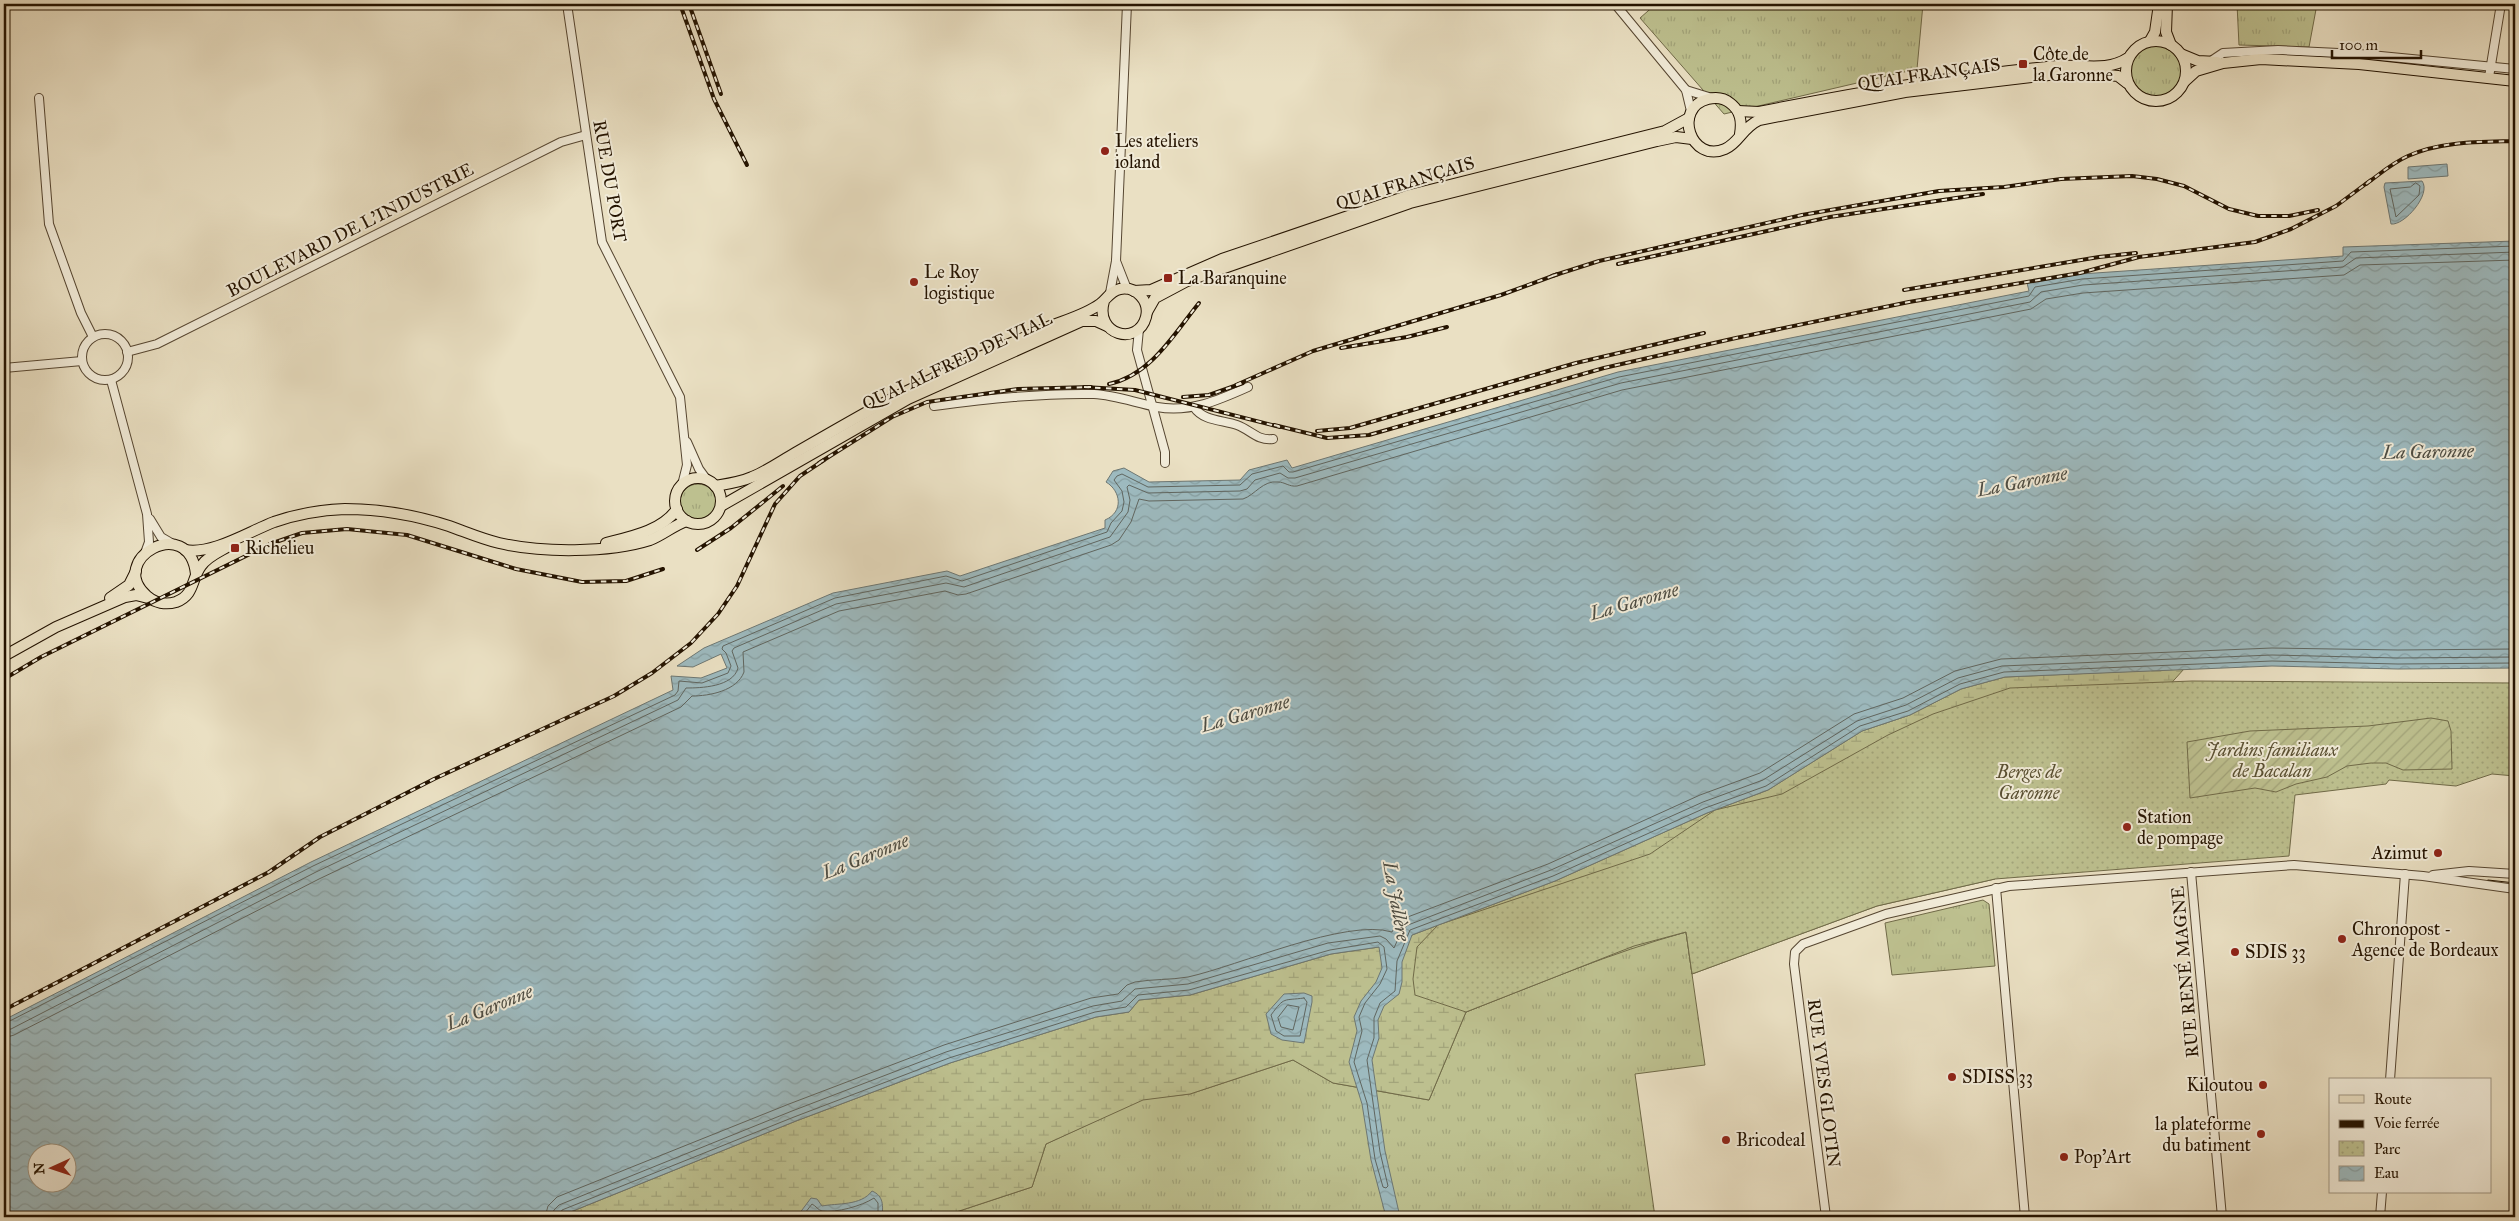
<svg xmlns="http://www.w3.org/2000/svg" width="2519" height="1221" font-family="'IM FELL Great Primer',serif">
	<defs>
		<pattern id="grass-tufts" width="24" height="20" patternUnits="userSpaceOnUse" patternTransform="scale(1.25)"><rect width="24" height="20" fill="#bdc08f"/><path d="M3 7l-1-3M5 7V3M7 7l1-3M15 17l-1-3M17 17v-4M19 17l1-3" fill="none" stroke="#a2a47a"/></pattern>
		<pattern id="wetland-marsh" width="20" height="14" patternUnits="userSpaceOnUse" patternTransform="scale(1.25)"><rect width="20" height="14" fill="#bdc08f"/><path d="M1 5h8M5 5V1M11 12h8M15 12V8" fill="none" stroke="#a2a47a"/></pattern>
		<pattern id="park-dots" width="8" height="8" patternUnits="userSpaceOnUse" patternTransform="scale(1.25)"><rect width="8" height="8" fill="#bdc08f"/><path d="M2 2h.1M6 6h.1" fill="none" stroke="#a2a47a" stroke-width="1.8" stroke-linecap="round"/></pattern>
		<pattern id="garden-furrows" width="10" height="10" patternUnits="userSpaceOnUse" patternTransform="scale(1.25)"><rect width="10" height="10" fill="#bdc08f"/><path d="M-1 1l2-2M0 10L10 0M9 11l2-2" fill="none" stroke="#a2a47a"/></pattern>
		<pattern id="water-waves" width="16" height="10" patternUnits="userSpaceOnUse" patternTransform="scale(1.25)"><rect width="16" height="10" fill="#9dbabf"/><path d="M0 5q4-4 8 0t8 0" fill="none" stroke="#879fa2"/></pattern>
	</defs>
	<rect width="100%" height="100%" fill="#eae0c3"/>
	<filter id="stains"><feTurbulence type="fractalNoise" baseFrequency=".004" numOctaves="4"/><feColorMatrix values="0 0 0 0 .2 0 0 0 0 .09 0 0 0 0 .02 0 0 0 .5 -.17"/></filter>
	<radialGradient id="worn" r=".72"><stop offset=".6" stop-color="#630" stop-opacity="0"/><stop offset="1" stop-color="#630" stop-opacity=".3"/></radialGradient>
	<g fill="url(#grass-tufts)" stroke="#706a48">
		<path d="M 1656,4 L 1923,4 L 1917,69 L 1724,114 L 1640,18 Z"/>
		<path d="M 2237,4 L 2317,4 L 2309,47 L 2239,45 Z"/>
		<circle cx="2156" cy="72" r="26"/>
		<circle cx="698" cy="502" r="18"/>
		<path d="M 1983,900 L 1989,904 L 1995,966 L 1892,975 L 1885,923 Z"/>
		<path d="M 1686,932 L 1705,1065 L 1635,1074 L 1655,1217 L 941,1217 L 1032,1187 L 1046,1144 L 1143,1099 L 1190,1094 L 1293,1060 L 1333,1083 L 1429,1100 L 1466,1012 L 1634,946 Z"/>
	</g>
	<path fill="url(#wetland-marsh)" stroke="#706a48" d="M 2184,669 L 1995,879 L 1877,906 L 1692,974 L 1686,932 C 1611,953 1539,983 1466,1012 L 1429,1100 L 1333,1083 L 1293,1060 L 1190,1094 L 1143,1100 L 1046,1144 L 1032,1187 L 941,1217 L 558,1217 L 796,1121 L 950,1063 L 1096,1017 L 1129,1012 L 1139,1000 L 1190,995 L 1331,954 L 1379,947 L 1412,935 L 1555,881 L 1707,813 L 1768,790 L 1862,731 L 1910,715 L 1961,689 L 2005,677 Z"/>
	<path fill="url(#park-dots)" stroke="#706a48" d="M 2192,681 L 2515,683 L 2515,776 L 2492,774 L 2456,786 L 2389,780 L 2386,784 L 2295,795 L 2289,856 L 1995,879 L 1877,906 L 1692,974 L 1686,932 L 1634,946 L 1466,1012 L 1415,995 L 1413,979 L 1417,947 L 1438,925 L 1650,854 L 1715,810 L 1782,794 L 1888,735 L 1933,714 L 2010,688 Z"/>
	<path fill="url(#garden-furrows)" stroke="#706a48" d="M 2431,718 L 2448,721 L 2451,731 L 2452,769 L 2403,770 L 2386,763 L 2371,763 L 2347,766 L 2327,777 L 2296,784 L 2276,792 L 2255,788 L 2190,798 L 2187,742 L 2250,731 L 2368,726 Z"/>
	<g fill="url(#water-waves)" stroke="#6d7773" fill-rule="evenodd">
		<path d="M 2447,164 L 2448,176 L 2408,179 L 2408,167 Z"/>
		<path d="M 2422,181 C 2432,194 2404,226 2391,224 L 2384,187 L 2385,183 Z"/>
		<path d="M 2515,241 L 2515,668 L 2398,669 L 2272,666 L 2005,677 L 1961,689 L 1910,715 L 1862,731 L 1768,790 L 1707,813 L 1555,881 L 1412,935 L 1402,962 L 1402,982 L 1399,994 L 1384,1006 L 1378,1020 L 1379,1038 L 1372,1060 L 1385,1151 L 1400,1217 L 1386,1217 L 1371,1160 L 1362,1104 L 1349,1062 L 1357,1031 L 1354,1017 L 1361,1001 L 1376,982 L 1382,968 L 1379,947 L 1331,954 L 1190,995 L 1139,1000 L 1129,1012 L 1096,1017 L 950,1063 L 796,1121 L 558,1217 L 4,1217 L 4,1020 L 311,862 L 673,690 L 671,676 L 701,678 L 727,668 L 721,654 L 693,667 L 677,666 L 704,648 L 833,593 L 947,571 L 960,576 L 1105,528 L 1105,520 C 1124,512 1121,491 1106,482 L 1113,471 L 1124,468 L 1149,482 L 1240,480 L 1249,470 L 1287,460 L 1292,468 L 1618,372 L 2029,291 L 2027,283 L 2081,274 L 2343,256 L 2343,247 ZM 38,1154 L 68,1154 L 68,1184 L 38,1184 Z"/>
		<path d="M 1304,993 L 1312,996 L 1312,1002 L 1304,1043 L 1282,1040 L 1271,1034 L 1266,1014 L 1284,994 Z"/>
		<path d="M 872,1191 C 884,1196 883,1206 882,1217 L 804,1217 L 799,1214 L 811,1198 L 817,1199 L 822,1206 C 837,1203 861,1206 872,1191 Z"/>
	</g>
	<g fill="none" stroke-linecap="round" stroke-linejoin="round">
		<g stroke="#606660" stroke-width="1">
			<path d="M 2416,183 L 2420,186 L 2419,195 L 2396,217 L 2390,189 L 2410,187 Z"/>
			<path d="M 1304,998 L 1307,1002 L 1300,1036 L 1284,1036 L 1276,1031 L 1271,1015 C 1285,996 1283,1001 1304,998 Z"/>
			<path d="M 1288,1005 L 1299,1007 L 1293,1030 L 1281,1027 L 1278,1018 Z"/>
			<path d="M 4,1024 L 313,866 L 675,695 L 678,691 L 679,681 L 702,683 L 728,673 L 731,666 L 726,653 L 722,649 L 723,646 L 835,598 L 946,576 L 962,581 L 1107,532 L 1111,523 L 1122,511 L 1124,502 L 1122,491 L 1114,480 L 1117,476 L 1122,474 L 1148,487 L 1240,485 L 1252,474 L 1283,466 L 1289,472 L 1293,472 L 1619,377 L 2029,296 L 2035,287 L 2082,279 L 2343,261 L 2351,252 L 2515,246"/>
			<path d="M 4,1030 L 11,1029 L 316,872 L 678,700 L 686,688 C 701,688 733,687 738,668 L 732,651 L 734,648 L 836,604 L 946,583 L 964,587 L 1110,537 L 1128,512 L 1130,500 L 1127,487 L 1129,485 L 1148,493 L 1240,491 L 1247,489 L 1255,480 L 1280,473 L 1288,478 L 1295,478 L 1621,383 L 2030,302 L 2041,292 L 2083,285 L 2343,267 L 2356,258 L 2515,252"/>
			<path d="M 4,1038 L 14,1035 L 319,879 L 681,707 L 692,696 C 709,696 737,691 744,672 L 743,652 L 839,611 L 945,591 L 958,595 L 966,594 L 1111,545 L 1119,540 L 1131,522 L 1139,499 L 1149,501 L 1243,499 C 1255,495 1263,480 1278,482 C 1285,482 1289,487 1297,486 L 1622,390 L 2031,309 L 2046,299 L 2083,293 L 2344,275 L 2360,265 L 2515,260"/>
			<path d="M 545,1217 L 548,1206 L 557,1197 L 789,1104 L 944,1045 L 1091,998 L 1118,994 L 1127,985 L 1135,982 C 1152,979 1171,980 1188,977 C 1238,966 1346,918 1392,932 L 1397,923 L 1405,918 L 1548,864 L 1700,795 L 1760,773 L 1854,714 L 1903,698 L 1955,671 L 2001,659 L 2272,648 L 2398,650 L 2515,649"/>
			<path d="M 552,1217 L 554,1210 L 559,1205 L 792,1111 L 946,1052 L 1093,1006 L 1122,1001 L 1135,989 L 1188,984 L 1328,943 L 1380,936 L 1386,939 L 1394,948 L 1402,930 L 1408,925 L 1551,870 L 1703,802 L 1763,780 L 1857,721 L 1906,705 L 1958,678 L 2002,666 L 2272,655 L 2398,658 L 2515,657"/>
			<path d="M 559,1217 L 562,1210 L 794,1117 L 949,1058 L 1095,1012 L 1126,1007 L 1138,995 L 1189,990 L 1330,950 L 1378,942 L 1384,947 L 1387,969 L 1380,984 L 1365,1003 L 1359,1017 L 1362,1031 L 1354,1062 L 1367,1103 L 1375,1159 L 1383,1187 L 1386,1188 L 1388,1186 L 1380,1152 L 1367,1060 L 1374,1038 L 1374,1018 L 1380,1003 L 1395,991 L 1397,961 L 1410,930 L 1553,876 L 1705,808 L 1766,786 L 1860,726 L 1908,711 L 1960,684 L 2004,672 L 2272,661 L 2398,664 L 2515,663"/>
			<path d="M 805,1217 L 805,1213 L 812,1204 C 816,1206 818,1210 822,1211 C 836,1213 862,1206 874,1198 L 878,1203 L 878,1217"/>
		</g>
		<g stroke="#564631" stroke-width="10">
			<g id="minor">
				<path d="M 567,4 L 602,242 L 680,397 L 687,465 L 682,485"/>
				<path d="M 1615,4 L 1686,90 L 1691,111"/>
				<path d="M 2211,61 L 2223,53 L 2278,50 L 2360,54 L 2515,69"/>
				<path d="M 2489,77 L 2501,4"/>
				<path d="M 1686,90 L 1712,98"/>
				<path d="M 39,98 L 49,224 L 81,313 L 93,337"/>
				<path d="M 1116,261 L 1127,289"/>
				<path d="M 1110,293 L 1116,261 L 1127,4"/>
				<path d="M 1139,329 L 1137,350 L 1165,452 L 1165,463"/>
				<circle cx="105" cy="357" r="23"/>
				<path d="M 127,352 L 157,344 L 561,142 L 586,135"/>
				<path d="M 4,368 L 82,361"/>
				<path d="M 111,380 L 147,514 L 149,542 L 145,553"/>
				<path d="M 934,406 C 987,399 1040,393 1094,394 C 1115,395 1136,403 1157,407 C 1190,413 1219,400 1248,387"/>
				<path d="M 1194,407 C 1203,421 1222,420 1237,425 C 1251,430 1257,441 1273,439"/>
				<path d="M 687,442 L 699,469 L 707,480"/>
				<path d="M 150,519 L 161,537 L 173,544"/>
				<path d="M 2191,872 L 2222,1217"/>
				<path d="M 2433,875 L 2469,871 L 2515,874"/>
				<path d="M 1996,888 L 2025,1217"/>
				<path d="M 2390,1080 L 2405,874"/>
				<path d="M 1826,1217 L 1794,964 L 1795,952 L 1803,944 L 1886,914 L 2009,886 L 2294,865 L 2423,876 L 2515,889"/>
				<path d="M 2380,1217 L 2382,1192"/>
			</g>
		</g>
		<g stroke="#241300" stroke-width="12">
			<g id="major">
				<path d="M 2167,4 L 2166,32 L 2171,45"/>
				<circle cx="2156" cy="71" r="30"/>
				<path d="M 2150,41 L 2155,32 L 2159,4"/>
				<path d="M 2181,54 L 2198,61 L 2217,62"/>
				<path d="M 2185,81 L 2196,71 L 2223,63 L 2261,59 L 2359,64 L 2515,81"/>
				<path d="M 1738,111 L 1759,112 C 1858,92 1957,75 2057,66 C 2082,64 2107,72 2128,58"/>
				<path d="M 1740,134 C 1742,122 1741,111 1730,103 C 1724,98 1716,97 1708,99 C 1672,108 1691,164 1725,149 C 1739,143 1742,128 1759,120 L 1905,92 L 2057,74 L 2108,75 L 2118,76 L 2127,83"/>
				<path d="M 1134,291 L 1151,290 L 1222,259 L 1410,195 L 1665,131 L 1689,118"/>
				<path d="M 1147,312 L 1155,298 L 1187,281 L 1410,203 L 1657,141 L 1676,137 L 1692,139"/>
				<circle cx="698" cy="501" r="23"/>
				<path d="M 715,486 C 727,484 741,482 752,477 C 767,471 781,461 795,453 C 821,438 847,423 874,408 C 930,378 989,353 1048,327 C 1065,320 1085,315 1100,304 C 1107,299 1110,291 1120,289 C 1136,286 1150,301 1146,317 C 1138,347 1094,335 1104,301"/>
				<path d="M 721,506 L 908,399 L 1082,321 L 1096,321 L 1107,326"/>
				<path d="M 606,543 C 630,537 662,531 677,509"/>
				<path d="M 185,550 C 212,555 248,532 274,522 C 297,514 320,510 345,509 C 380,509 415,515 449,526 C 466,532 482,539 499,543 C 541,553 609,553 650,540 C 663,535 674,525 687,521"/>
				<path d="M 196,574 C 189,512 105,560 147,596 C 155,603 166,605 176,602 C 195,595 191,579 201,566 C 208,556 219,552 229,546"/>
				<path d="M 110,598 L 129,585 L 136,571"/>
				<path d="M 4,656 L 56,627 L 125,597 L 136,595 L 148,598"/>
			</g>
		</g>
		<use href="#minor" stroke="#f1ebd8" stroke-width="8"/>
		<use href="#major" stroke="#eae0c3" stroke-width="10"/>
		<path stroke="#241300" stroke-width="1" d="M 2488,880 L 2515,883"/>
		<g stroke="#241300" stroke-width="4">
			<g id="rail">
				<path d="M 680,4 L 714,99 L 747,165"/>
				<path d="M 689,4 L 721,94"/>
				<path d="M 2366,184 C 2380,174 2392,163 2408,156 C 2441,141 2480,142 2515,141"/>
				<path d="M 1618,264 L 1830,217 L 1983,194"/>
				<path d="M 1552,276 L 1599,261 L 1802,215 L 1939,191 L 2004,187 L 2061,179 L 2132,176 L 2157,179 L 2184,186 L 2229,209 L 2258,216 L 2289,216 L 2318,210"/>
				<path d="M 1904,290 L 2099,257 L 2136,253"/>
				<path d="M 1341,348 L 1407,337 L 1447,327"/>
				<path d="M 1109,384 C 1151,375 1174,334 1199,303"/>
				<path d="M 1236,385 L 1313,351 L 1501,295 L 1558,274"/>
				<path d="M 1084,387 L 1135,390 L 1280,427"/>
				<path d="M 1183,397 L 1209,395 L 1243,383"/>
				<path d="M 1274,425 L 1327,438 L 1369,435 L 1604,368 L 1736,338 L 1909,302 L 2080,273 L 2139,257 L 2255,242 L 2291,229 L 2336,206 L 2371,180"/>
				<path d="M 1317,431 L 1350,428 L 1576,363 L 1704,333"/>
				<path d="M 819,463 L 892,417 L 927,402 L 1018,389 L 1091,387"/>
				<path d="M 697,550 L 731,528 L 783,486"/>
				<path d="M 4,679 L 41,657 L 270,544 L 302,533 L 347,529 L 407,535 L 516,569 L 582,582 L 626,581 L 663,569"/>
				<path d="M 4,1010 L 269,872 L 320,837 L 434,779 L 614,696 L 652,673 L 691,643 L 718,614 L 737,586 L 775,504 L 800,476 L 824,460"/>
			</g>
		</g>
		<use href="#rail" stroke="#f1ebd8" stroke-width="2" stroke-dasharray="5.5" stroke-linecap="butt"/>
	</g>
	<g fill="#8f2418" stroke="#f1ebd8" stroke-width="2">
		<rect x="2018" y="59" width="10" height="10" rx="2.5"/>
		<circle cx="1105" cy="151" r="5"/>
		<rect x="1163" y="273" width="10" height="10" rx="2.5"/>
		<circle cx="914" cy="282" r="5"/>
		<rect x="230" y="543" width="10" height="10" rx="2.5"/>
		<circle cx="2127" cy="827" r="5"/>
		<circle cx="2438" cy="853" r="5"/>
		<circle cx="2342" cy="939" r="5"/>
		<circle cx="2235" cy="952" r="5"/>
		<circle cx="1952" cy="1077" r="5"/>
		<circle cx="2263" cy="1085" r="5"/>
		<circle cx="2261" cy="1134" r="5"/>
		<circle cx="1726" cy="1140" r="5"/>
		<circle cx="2064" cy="1157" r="5"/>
	</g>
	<g text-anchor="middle" stroke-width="4" stroke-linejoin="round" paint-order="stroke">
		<g font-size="18" fill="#241300" stroke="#f1ebd8" text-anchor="start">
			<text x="2033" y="60">Côte de<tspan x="2033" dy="21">la Garonne</tspan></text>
			<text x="1115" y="147">Les ateliers<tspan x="1115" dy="21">ioland</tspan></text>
			<text x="924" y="278">Le Roy<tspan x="924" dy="21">logistique</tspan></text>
			<text x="1178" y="284">La Baranquine</text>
			<text x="245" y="554">Richelieu</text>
			<text x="2137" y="823">Station<tspan x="2137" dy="21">de pompage</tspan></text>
			<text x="2428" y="859" text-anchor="end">Azimut</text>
			<text x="2352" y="935">Chronopost -<tspan x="2352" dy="21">Agence de Bordeaux</tspan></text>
			<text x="2245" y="958">SDIS 33</text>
			<text x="1962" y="1083">SDISS 33</text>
			<text x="2253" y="1091" text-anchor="end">Kiloutou</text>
			<text x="2251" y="1130" text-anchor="end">la plateforme<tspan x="2251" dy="21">du batiment</tspan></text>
			<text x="1736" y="1146">Bricodeal</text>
			<text x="2074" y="1163">Pop’Art</text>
		</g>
		<g font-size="18" fill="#241300" stroke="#f1ebd8">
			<text transform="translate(1929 74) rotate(-8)" y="6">QUAI FRANÇAIS</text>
			<text transform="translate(610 181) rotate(80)" y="6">RUE DU PORT</text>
			<text transform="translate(1405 183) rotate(-17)" y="6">QUAI FRANÇAIS</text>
			<text transform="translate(350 230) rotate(-27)" y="6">BOULEVARD DE L'INDUSTRIE</text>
			<text transform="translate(957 361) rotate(-25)" y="6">QUAI ALFRED DE VIAL</text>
			<text transform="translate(2185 972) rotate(-95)" y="6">RUE RENÉ MAGNE</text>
			<text transform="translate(1824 1083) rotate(83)" y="6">RUE YVES GLOTIN</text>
		</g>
		<g font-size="18" font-style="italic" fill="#5a5032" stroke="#f1ebd8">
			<text x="2272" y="756">Jardins familiaux<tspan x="2272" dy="21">de Bacalan</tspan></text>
			<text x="2029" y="778">Berges de<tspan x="2029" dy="21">Garonne</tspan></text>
		</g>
		<g font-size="19" font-style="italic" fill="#4e4d43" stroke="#f1ebd8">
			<text transform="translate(2428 451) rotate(-1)" y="7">La Garonne</text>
			<text transform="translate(2022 481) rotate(-11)" y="7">La Garonne</text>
			<text transform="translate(1634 601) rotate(-16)" y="7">La Garonne</text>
			<text transform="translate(1245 713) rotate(-16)" y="7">La Garonne</text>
			<text transform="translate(865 856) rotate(-22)" y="7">La Garonne</text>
			<text transform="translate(1397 901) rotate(80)" y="7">La Jallère</text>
			<text transform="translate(489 1007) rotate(-22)" y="7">La Garonne</text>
		</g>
	</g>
	<rect width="2519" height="1221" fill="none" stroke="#eae0c3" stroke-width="20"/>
	<rect x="5" y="5" width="2509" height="1211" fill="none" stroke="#241300" stroke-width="2.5"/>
	<rect x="10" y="10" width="2499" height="1201" fill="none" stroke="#241300"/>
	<rect x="2329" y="1078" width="162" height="115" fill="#f1ebd8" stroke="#9f9582"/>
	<rect x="2339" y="1095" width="25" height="8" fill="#eae0c3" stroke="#9f9582"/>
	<text x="2374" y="1104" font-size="15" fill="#241300">Route</text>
	<rect x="2339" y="1120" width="25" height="8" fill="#241300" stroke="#9f9582"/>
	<text x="2374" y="1128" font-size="15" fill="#241300">Voie ferrée</text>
	<rect x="2339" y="1141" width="25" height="15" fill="url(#park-dots)" stroke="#9f9582"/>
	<text x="2374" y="1154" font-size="15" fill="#241300">Parc</text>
	<rect x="2339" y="1166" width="25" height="15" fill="url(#water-waves)" stroke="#9f9582"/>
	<text x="2374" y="1178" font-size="15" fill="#241300">Eau</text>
	<g transform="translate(52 1168) rotate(267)"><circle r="24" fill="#f1ebd8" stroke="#9f9582"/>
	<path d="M0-4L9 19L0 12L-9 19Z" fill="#8f2418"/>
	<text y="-8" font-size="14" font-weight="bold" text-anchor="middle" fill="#241300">N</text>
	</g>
	<path d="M2332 50v8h89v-8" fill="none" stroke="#241300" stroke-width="2.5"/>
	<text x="2339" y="50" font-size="15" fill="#241300" stroke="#f1ebd8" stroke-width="4" paint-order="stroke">100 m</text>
	<rect width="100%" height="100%" filter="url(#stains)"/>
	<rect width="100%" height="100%" fill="url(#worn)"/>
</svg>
